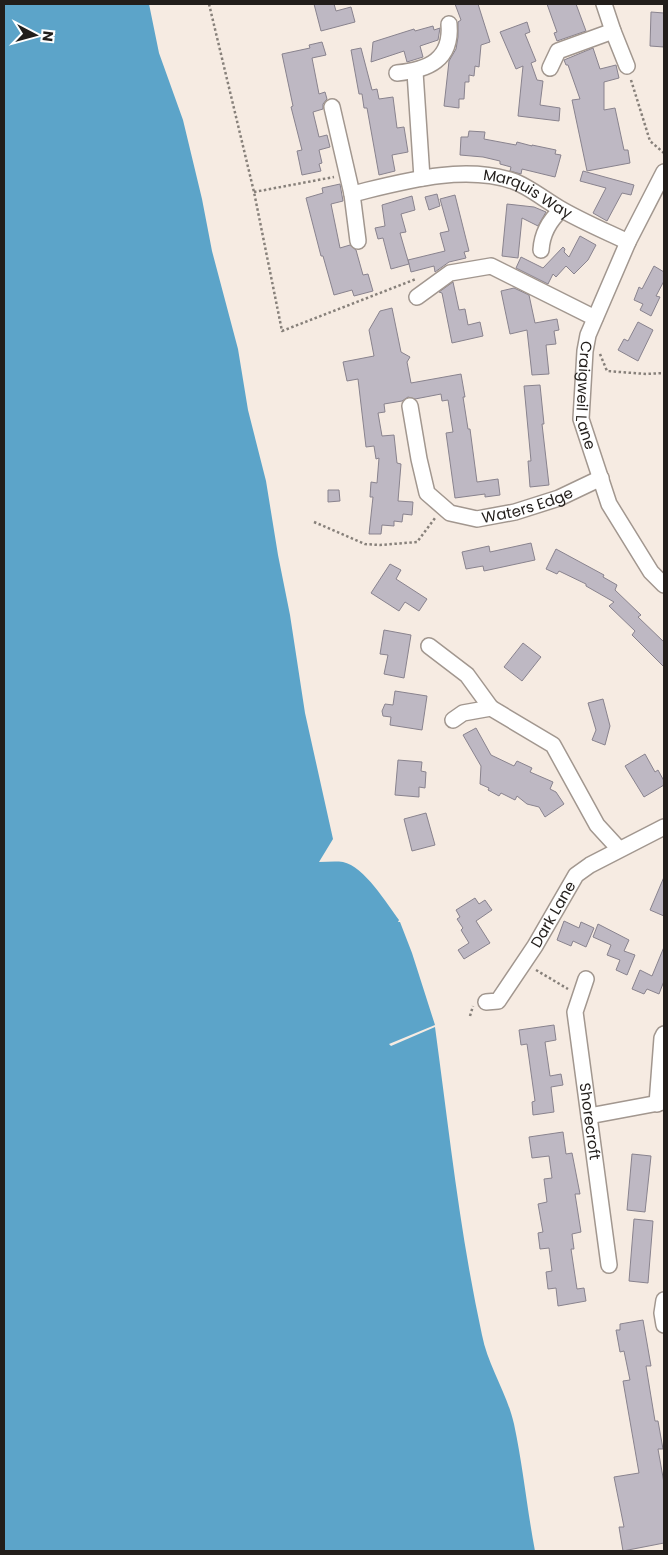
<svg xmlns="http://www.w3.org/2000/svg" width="668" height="1555" font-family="Poppins,sans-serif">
	<rect width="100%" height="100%" fill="#f6ebe2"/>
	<path fill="#5ca4c9" d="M 4,4 L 149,4 L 159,53 L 183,120 L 202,199 L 212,251 L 238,349 L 248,410 L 266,481 L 278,555 L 290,615 L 305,713 L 333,839 L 319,862 C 327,862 335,861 343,862 C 364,866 387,904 399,920 L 398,922 L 400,922 L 412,953 L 435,1025 L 389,1044 L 391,1046 L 435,1027 C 449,1130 460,1234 482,1335 C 488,1366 507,1393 514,1424 C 523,1466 527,1509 535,1551 L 4,1551 Z"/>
	<g fill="#beb8c3" stroke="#89838e">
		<path d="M 314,4 L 334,4 L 336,11 L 351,7 L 355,22 L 321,31 Z"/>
		<path d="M 455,4 L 478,4 L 490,42 L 481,45 L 479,67 L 475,66 L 474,76 L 469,75 L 469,82 L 465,82 L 464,99 L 459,99 L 459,108 L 444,106 L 449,61 L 456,49 L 458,37 L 458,22 L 461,20 Z"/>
		<path d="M 547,4 L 576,4 L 586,31 L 557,41 L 554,33 L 557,32 Z"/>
		<path d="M 651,12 L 664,13 L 664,47 L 650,46 Z"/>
		<path d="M 527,22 L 530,32 L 525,34 L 536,61 L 531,63 L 537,80 L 543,81 L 540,105 L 560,108 L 559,121 L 518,116 L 523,66 L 516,69 L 500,32 Z"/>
		<path d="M 433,26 L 434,30 L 440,28 L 438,40 L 420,46 L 423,57 L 407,62 L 404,51 L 371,62 L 373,42 L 414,29 L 415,31 Z"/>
		<path d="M 322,42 L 326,55 L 312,58 L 319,94 L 325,92 L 327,99 L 323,104 L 323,109 L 313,112 L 319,137 L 327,135 L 330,147 L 319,150 L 322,163 L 319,164 L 321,171 L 302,175 L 297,151 L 302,150 L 291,107 L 293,106 L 282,54 L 310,48 L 309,45 Z"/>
		<path d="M 361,48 L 372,90 L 377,89 L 379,99 L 393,97 L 397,128 L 404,127 L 408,152 L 392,155 L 395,171 L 379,175 L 367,108 L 364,108 L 362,94 L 359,94 L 351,50 Z"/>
		<path d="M 593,48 L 600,69 L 616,65 L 619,78 L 604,82 L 604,110 L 615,108 L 624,150 L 628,150 L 630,163 L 587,171 L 572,100 L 580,99 L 568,65 L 566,65 L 564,60 Z"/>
		<path d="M 469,131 L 485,132 L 484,139 L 516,145 L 517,142 L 532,146 L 532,145 L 556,150 L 555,154 L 561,155 L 555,177 L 522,169 L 521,174 L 510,171 L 511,167 L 500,164 L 500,161 L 483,157 L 460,155 L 461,137 L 468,137 Z"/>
		<path d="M 583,171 L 634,185 L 631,195 L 622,193 L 607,221 L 593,213 L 606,188 L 580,181 Z"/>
		<path d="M 340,184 L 343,201 L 331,204 L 340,248 L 350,245 L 356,250 L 363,275 L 368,274 L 373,291 L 354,296 L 352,290 L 334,295 L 323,256 L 321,256 L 306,198 L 323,193 L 322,188 Z"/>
		<path d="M 437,194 L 440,206 L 429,210 L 425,197 Z"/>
		<path d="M 455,195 L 469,251 L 464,252 L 466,258 L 449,262 L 435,272 L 434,266 L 411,272 L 408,260 L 445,251 L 440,233 L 449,231 L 440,199 Z"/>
		<path d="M 412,196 L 415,210 L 401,214 L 406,232 L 400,233 L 409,264 L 391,269 L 383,238 L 378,239 L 375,228 L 385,226 L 382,205 Z"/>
		<path d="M 507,204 L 534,207 L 546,212 L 538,226 L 522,218 L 518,258 L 502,256 Z"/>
		<path d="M 580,236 L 596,245 L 588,260 L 574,274 L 566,266 L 556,277 L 553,274 L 548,284 L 516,268 L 521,257 L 543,268 L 563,247 L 565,249 L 564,252 L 569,257 Z"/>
		<path d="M 654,266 L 664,272 L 664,281 L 656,296 L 660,297 L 651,316 L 640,310 L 643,304 L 634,300 L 639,287 L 642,289 Z"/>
		<path d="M 453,282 L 459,310 L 465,309 L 468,325 L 480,322 L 483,336 L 452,343 L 442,293 L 439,292 Z"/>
		<path d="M 514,288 L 529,295 L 535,323 L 557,319 L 559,330 L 554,331 L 556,344 L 546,345 L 549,374 L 532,375 L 527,330 L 510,334 L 501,291 Z"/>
		<path d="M 392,308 L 401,352 L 410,357 L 407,362 L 411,383 L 461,374 L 465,397 L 463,397 L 468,429 L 470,429 L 477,482 L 498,479 L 500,495 L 485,497 L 485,494 L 455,498 L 446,433 L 453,432 L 448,400 L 442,401 L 441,394 L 415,399 L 408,397 L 402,401 L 384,404 L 385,412 L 378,413 L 382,436 L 394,435 L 397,463 L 401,464 L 398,501 L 413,502 L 412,515 L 403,514 L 402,522 L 394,521 L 394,526 L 382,525 L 381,534 L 369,534 L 373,497 L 370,497 L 371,482 L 377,483 L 379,458 L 376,459 L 374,446 L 366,447 L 358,379 L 347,381 L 343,362 L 374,356 L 369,330 L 380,311 Z"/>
		<path d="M 638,322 L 653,330 L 638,361 L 618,350 L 624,339 L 628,341 Z"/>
		<path d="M 540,385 L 544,424 L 542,424 L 549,485 L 530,487 L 528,461 L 531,461 L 524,386 Z"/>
		<path d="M 328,490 L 339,490 L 340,501 L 328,502 Z"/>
		<path d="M 531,543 L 535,560 L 484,571 L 483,566 L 466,569 L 462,552 L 489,546 L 490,552 Z"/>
		<path d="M 556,549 L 604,575 L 603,577 L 617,585 L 615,590 L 641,615 L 638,617 L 664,642 L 664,667 L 632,635 L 635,631 L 609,606 L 614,602 L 586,586 L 586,584 L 559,571 L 557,574 L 546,569 Z"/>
		<path d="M 390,564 L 401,570 L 396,579 L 427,599 L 419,611 L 405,602 L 399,611 L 371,593 Z"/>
		<path d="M 384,630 L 411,635 L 404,678 L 384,674 L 388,655 L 380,654 Z"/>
		<path d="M 523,643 L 541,657 L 522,681 L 504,667 Z"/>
		<path d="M 395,691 L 427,696 L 422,730 L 390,725 L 391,717 L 383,716 L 382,711 L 385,704 L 393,705 Z"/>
		<path d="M 603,699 L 610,726 L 605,745 L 592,740 L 596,730 L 588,703 Z"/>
		<path d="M 476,728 L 491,755 L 514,766 L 517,761 L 532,768 L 530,772 L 553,782 L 550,789 L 556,792 L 564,804 L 545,817 L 539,807 L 527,804 L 517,796 L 515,800 L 501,793 L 499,796 L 488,790 L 489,788 L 480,784 L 481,766 L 463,735 Z"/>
		<path d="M 645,754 L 655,772 L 658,770 L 664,781 L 664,785 L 644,797 L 625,766 Z"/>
		<path d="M 398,760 L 422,762 L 421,771 L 426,772 L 425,788 L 419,787 L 419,797 L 395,795 Z"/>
		<path d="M 426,813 L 435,845 L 412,851 L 404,819 Z"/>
		<path d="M 664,877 L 664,916 L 650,910 Z"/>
		<path d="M 475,898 L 479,904 L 485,900 L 492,910 L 476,921 L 490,943 L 464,959 L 458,950 L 469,943 L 461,930 L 463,928 L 457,919 L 460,917 L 456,910 Z"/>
		<path d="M 564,921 L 579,928 L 581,922 L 594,928 L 586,947 L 573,941 L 571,946 L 557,940 Z"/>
		<path d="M 598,924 L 629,940 L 624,951 L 635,955 L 627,975 L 616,970 L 620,960 L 607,955 L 611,945 L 593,937 Z"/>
		<path d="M 664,947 L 664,981 L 659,994 L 647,989 L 644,994 L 632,989 L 640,970 L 652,976 Z"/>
		<path d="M 554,1025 L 556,1040 L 545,1042 L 550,1076 L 561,1074 L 563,1085 L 551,1087 L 554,1112 L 533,1115 L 532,1102 L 535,1101 L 527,1044 L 521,1045 L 519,1030 Z"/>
		<path d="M 563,1132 L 566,1154 L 572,1153 L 580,1194 L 575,1194 L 581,1232 L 572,1234 L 574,1249 L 571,1249 L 577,1289 L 584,1288 L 586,1301 L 558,1306 L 556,1288 L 548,1289 L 546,1272 L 552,1271 L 549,1248 L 540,1249 L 538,1233 L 543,1232 L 538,1204 L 547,1202 L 544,1179 L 552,1178 L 549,1156 L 532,1158 L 529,1137 Z"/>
		<path d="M 632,1154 L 651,1156 L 645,1212 L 627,1210 Z"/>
		<path d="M 634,1219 L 653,1221 L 648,1283 L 629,1281 Z"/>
		<path d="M 643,1320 L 651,1366 L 646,1366 L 655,1421 L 658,1421 L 663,1449 L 658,1449 L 664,1483 L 664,1543 L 623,1551 L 619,1527 L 624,1527 L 614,1477 L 639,1473 L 623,1381 L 630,1380 L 624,1351 L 620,1352 L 616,1330 L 620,1330 L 620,1324 Z"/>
	</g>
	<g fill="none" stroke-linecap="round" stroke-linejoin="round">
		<g stroke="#a2978f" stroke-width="18">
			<g id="minor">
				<path d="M 604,4 L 613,31 L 627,66"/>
				<path d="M 550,68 L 558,51 L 613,31"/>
				<path d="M 415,72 L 422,178"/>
				<path d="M 397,73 C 428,70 452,60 449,24"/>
				<path d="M 332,107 L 352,194 L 358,241"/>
				<path id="s1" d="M 664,172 L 628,242 L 588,335 L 585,351 L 581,419 L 609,504 L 651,572 L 664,585"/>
				<path id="s2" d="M 352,194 C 402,182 462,164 513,181 C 528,186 545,200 559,208 C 581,221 605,231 628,242"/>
				<path d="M 541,250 C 542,234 550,220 561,210"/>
				<path d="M 417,297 L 450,273 L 491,266 L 595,318"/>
				<path id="s3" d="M 410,406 L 419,459 L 427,493 L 450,513 L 477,519 L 515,512 L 559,498 L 601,478"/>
				<path d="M 429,646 L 467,675 L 491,708"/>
				<path d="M 453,720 L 463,713 L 491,708 L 553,745 L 597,825 L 619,849"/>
				<path id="s4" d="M 586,979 L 575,1012 L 609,1265"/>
				<path id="s5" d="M 486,1002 L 498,1001 L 535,946 L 576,875 L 590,865 L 664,827"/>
				<path d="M 657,1104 L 662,1038 L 664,1034"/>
				<path d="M 589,1116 L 664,1102"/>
				<path d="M 664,1300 L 662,1313 L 664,1325"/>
			</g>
		</g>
		<g stroke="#87807a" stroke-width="2.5" stroke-dasharray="2.5 2.5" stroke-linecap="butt">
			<path d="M 209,4 L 254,192 L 282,331 L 416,279"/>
			<path d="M 631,80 L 650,141 L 664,153"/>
			<path d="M 254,192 L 334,177"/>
			<path d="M 600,354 L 607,371 L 646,374 L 664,373"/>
			<path d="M 314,522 L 365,544 L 380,545 L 417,542 L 435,518"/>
			<path d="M 536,970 L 568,989"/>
			<path d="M 470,1016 L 473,1006"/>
		</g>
		<use href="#minor" stroke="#fff" stroke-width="15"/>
	</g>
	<g text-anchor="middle" stroke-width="4" stroke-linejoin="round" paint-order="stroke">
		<g font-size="15" fill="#221e1b" stroke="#fff">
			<text dy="5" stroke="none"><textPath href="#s2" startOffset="182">Marquis Way</textPath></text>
			<text dy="5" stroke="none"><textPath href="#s1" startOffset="241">Craigweil Lane</textPath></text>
			<text dy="5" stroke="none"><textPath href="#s3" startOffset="199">Waters Edge</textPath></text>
			<text dy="5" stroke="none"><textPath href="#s5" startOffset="115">Dark Lane</textPath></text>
			<text dy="5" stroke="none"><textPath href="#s4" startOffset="145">Shorecroft</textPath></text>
		</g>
	</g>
	<rect width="668" height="1555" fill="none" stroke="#221e1b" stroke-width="10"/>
	<g transform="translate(35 35) rotate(96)" stroke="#ffffff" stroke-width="4" paint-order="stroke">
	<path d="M0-4L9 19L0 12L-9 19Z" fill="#221e1b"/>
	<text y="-8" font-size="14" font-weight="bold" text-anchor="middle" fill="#221e1b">N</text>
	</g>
</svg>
